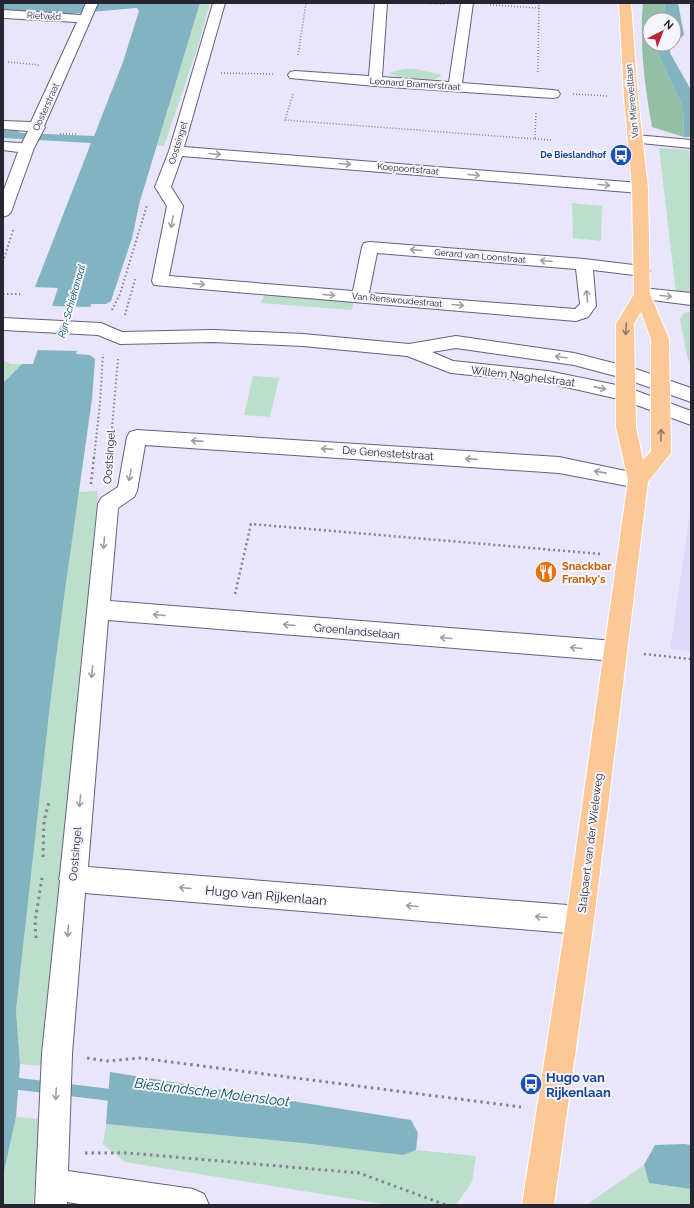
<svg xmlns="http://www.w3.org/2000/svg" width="694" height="1208" font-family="Raleway,sans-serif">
	<rect width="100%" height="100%" fill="#e9e5fa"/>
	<path fill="#ded8f9" d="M 691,508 L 691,651 L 670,649 Z"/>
	<g fill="#bcdfcb">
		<path d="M 200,3 L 210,3 L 198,46 L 164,146 L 157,145 Z"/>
		<path d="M 404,69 L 416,69 L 442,75 C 426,87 404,79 388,73 Z"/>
		<path d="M 659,148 L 689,150 L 691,167 L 691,294 L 676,293 Z"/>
		<path d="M 572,203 L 602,206 L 601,241 L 573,238 Z"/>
		<path d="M 265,292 L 354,299 L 352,310 L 261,303 Z"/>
		<path d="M 691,311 L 691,367 L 687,356 L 680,319 L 684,313 Z"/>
		<path d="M 3,360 L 11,364 L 22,364 L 3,383 Z"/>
		<path d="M 253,376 L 279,378 L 270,417 L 244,415 Z"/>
		<path d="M 98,491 L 44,1066 L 20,1064 L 16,1010 L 50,705 L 78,492 Z"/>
		<path d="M 16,1117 L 40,1119 L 33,1205 L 3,1205 L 3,1177 Z"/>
		<path d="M 106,1124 L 302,1143 L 403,1155 L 416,1150 L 476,1156 L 472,1182 L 456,1205 L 389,1205 L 125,1162 L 103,1144 Z"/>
		<path d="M 644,1165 L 649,1183 L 691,1189 L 691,1205 L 586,1205 Z"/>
	</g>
	<path fill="#94bea6" d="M 643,3 L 664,3 L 666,20 L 650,20 L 650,44 L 654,44 L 683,108 L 684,137 L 652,127 C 645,88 639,43 643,3 Z"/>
	<g fill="#81b3c0">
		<path d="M 3,3 L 53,3 L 82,5 L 77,12 L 70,14 L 3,10 Z"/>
		<path d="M 118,3 L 200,3 L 140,201 L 132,238 L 111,301 L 106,304 L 91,304 L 76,354 L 90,355 L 95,359 L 92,399 L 65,590 L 50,705 L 16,1010 L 20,1064 L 16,1117 L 3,1176 L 3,383 L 22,364 L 33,364 L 58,288 L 35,287 L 91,143 L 3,138 L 3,130 L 17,131 L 21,133 L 94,136 L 123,62 L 139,11 L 136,7 L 131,6 L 100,9 L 102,5 Z"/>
		<path d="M 664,3 L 678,3 L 684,35 L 674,43 L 674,20 L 666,20 Z"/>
		<path d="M 654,44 L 673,44 L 670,48 L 670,53 L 691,90 L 691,137 L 684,137 L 683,108 Z"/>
		<path d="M 110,1072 L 411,1120 L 418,1133 L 416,1150 L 403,1155 L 302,1143 L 106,1124 Z"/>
		<path d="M 684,1144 L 691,1145 L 691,1189 L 649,1183 L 644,1165 L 655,1145 Z"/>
	</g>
	<path fill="#e9e5fa" d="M 50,306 L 92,307 L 79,351 L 36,350 Z"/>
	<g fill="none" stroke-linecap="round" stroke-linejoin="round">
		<path fill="#81b3c0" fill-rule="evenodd" d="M 3,1076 L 119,1090 L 123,1092 L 125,1096 L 123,1100 L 119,1102 L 3,1088 Z"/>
		<path fill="#81b3c0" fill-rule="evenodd" d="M 3,3 L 145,3 L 142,7 L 136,8 L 68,14 L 3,10 Z"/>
		<g stroke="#66607d" stroke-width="2">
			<g id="minor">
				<path d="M 86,3 L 98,3 L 44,126 L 45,127 L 34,148 L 11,212 L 8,215 L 3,217 L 3,192 L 18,152 L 3,150 L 3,142 L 22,143 L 28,131 L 3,129 L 3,121 L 31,122 L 77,22 L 3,18 L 3,10 L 81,15 Z"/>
				<path d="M 213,3 L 225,3 L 184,147 L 640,183 L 645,185 L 648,188 L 645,191 L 640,193 L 182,156 L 171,187 L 183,206 L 169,276 L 353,291 L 362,247 L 364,243 L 370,242 L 584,259 L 642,266 L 648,267 L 650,271 L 648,275 L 642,276 L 593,270 L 596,306 L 588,317 L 576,321 L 154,285 L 152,281 L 167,206 L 155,187 L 169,151 ZM 377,253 L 576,269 L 580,304 L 575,309 L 369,293 Z"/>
				<path d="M 375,3 L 387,3 L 382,77 L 449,82 L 461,3 L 473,3 L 462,83 L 553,90 L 558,91 L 560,94 L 558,97 L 553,98 L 375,86 L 290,78 L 288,75 L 290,72 L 295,71 L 369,76 Z"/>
				<path d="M 636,135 L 691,140 L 691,148 L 631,142 L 629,139 L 631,136 Z"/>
				<path d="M 642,288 L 691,293 L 691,305 L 636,298 L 634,294 L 636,290 Z"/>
				<path d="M 3,318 L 101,323 L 122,332 L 213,330 L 303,334 L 409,344 L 456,336 L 574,353 L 633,368 L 691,388 L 691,402 L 623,378 L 574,365 L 456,348 L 432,352 L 453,361 L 548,371 L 626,387 L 691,411 L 691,425 L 623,400 L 548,383 L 451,373 L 407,356 L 303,346 L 213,342 L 120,344 L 98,335 L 3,330 Z"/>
				<path d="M 137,430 L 559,457 L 645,475 L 648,480 L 645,485 L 638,488 L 559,473 L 145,445 L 137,491 L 134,497 L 118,508 L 110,601 L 615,641 L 623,644 L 626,651 L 623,658 L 615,661 L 108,620 L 88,867 L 580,906 L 590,910 L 594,920 L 590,930 L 580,934 L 85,893 L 72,1054 L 68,1171 L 193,1189 L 204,1194 L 209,1205 L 86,1205 L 67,1202 L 67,1205 L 35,1205 L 42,1054 L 60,881 L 59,879 L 60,875 L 98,504 L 101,498 L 118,487 L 127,437 L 130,432 Z"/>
			</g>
		</g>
		<g stroke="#fff" stroke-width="2">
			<path id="major" d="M 619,3 L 631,3 L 638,98 L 648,188 L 650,294 L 669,339 L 671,453 L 648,482 L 594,920 L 554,1205 L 522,1205 L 566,920 L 628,480 L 616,427 L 616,324 L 634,294 L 632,188 L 624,98 ZM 641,312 L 651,339 L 651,451 L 643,460 L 636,427 L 634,324 Z"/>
		</g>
		<g stroke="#848091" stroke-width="1.5" stroke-dasharray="1 2" stroke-linecap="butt">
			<path d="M 416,3 L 445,4"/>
			<path d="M 490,5 L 539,8"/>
			<path d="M 298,55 L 306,3"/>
			<path d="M 8,62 L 39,65"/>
			<path d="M 538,72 L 539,3"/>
			<path d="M 221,73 L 274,74"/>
			<path d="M 293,94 L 285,120 L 535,139 L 536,113"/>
			<path d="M 573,94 L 608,96"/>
			<path d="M 60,134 L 77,134"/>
			<path d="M 535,139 L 553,140"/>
		</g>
		<g stroke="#848091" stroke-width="2" stroke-dasharray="1.5 2.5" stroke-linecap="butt">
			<path d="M 3,262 L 13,230"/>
			<path d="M 3,294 L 20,294"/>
			<path d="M 112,310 L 120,294 L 147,205"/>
			<path d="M 125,315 L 135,279"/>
			<path d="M 112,428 L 118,359"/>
			<path d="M 94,458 L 100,403 L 103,354"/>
		</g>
		<g stroke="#848091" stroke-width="2.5" stroke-dasharray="2 3" stroke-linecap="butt">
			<path d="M 91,484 L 94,457"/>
			<path d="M 235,594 L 251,524 L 601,554"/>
			<path d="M 644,654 L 691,659"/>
		</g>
		<g stroke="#848091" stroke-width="3" stroke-dasharray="2.5 4" stroke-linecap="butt">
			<path d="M 43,857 L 44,821 L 49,802"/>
			<path d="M 36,938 L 35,922 L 42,878"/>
			<path d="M 87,1058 L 107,1061 L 140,1058 L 521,1107"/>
			<path d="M 85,1153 L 128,1153 L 359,1173 L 446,1205"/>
		</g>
		<use href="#minor" fill="#fff" fill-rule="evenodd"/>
		<use href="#major" fill="#fdc897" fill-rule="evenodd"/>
	</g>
	<defs><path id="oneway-shaft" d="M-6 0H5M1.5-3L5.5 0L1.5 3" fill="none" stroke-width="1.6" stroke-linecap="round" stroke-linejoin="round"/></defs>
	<g stroke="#9e9da3">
		<use href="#oneway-shaft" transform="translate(215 154) rotate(5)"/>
		<use href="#oneway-shaft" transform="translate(345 164) rotate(5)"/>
		<use href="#oneway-shaft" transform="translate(474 175) rotate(5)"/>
		<use href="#oneway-shaft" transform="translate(604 185) rotate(5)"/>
		<use href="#oneway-shaft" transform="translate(172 222) rotate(101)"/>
		<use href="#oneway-shaft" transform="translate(416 250) rotate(-175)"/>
		<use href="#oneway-shaft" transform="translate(546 261) rotate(-175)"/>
		<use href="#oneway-shaft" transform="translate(199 284) rotate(5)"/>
		<use href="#oneway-shaft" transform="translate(329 295) rotate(5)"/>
		<use href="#oneway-shaft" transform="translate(587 296) rotate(-95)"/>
		<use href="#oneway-shaft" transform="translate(666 296) rotate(5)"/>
		<use href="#oneway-shaft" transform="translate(458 305) rotate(5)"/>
		<use href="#oneway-shaft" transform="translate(561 357) rotate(-171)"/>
		<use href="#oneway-shaft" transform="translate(600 388) rotate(13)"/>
		<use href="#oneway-shaft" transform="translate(197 441) rotate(-176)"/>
		<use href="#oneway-shaft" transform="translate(327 449) rotate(-176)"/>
		<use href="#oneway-shaft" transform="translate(471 459) rotate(-176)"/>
		<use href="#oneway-shaft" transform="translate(600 472) rotate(-169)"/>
		<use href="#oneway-shaft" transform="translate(130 475) rotate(101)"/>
		<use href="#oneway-shaft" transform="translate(104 543) rotate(95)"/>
		<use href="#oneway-shaft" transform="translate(159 615) rotate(-175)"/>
		<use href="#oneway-shaft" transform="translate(289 625) rotate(-175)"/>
		<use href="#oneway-shaft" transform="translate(446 638) rotate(-175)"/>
		<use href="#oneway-shaft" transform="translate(576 648) rotate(-175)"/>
		<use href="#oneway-shaft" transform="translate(92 672) rotate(96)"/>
		<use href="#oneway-shaft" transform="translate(80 801) rotate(96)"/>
		<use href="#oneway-shaft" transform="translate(185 888) rotate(-175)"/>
		<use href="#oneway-shaft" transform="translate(412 906) rotate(-175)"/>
		<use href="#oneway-shaft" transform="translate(541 917) rotate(-175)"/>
		<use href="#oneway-shaft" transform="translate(68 931) rotate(94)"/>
		<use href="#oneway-shaft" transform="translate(56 1094) rotate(92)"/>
	</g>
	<g stroke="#927664">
		<use href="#oneway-shaft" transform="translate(626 329) rotate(93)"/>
		<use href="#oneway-shaft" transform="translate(661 435) rotate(-89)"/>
	</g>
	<defs>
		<g id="bus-disc" transform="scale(1.15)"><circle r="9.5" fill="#1a4fb4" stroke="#f6f5fc"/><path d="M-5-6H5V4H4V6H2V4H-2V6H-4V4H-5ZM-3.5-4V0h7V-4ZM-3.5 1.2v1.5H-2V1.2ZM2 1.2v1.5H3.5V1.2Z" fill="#fff"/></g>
		<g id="restaurant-disc" transform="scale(1.15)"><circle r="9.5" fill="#e8710a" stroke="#f6f5fc"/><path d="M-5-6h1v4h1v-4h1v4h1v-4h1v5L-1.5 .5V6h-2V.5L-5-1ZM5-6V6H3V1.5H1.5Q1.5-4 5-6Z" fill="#fff"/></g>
	</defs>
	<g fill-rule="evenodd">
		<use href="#bus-disc" x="621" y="155"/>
		<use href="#restaurant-disc" x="546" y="572"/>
		<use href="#bus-disc" x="531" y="1084"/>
	</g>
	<g text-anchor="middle" stroke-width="4" stroke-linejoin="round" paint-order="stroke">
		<g font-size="9" fill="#282532" stroke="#f6f5fc">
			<text transform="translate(44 16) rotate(3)" y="3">Rietveld</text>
			<text transform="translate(415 84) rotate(4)" y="3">Leonard Bramerstraat</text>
			<text transform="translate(632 101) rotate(-95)" y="3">Van Miereveltlaan</text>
			<text transform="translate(46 107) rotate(-66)" y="3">Oosterstraat</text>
			<text transform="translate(178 143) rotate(-73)" y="3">Oostsingel</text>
			<text transform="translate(408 169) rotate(5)" y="3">Koepoortstraat</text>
			<text transform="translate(480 256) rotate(5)" y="3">Gerard van Loonstraat</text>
			<text transform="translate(397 300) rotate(5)" y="3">Van Renswoudestraat</text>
		</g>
		<g font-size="9" font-weight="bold" fill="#164399" stroke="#f6f5fc" text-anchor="end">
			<text x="606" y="158">De Bieslandhof</text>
		</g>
		<g font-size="10" font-style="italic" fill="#06515f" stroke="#f6f5fc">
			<text transform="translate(71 301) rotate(-74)" y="4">Rijn-Schiekanaal</text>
		</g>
		<g font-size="11" fill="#282532" stroke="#f6f5fc">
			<text transform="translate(523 376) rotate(7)" y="4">Willem Naghelstraat</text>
			<text transform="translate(388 453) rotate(4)" y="4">De Genestetstraat</text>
			<text transform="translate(109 457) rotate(-86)" y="4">Oostsingel</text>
			<text transform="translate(357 631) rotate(5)" y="4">Groenlandselaan</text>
			<text transform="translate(590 843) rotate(-83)" y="4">Stalpaert van der Wieleweg</text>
			<text transform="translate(75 854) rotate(-85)" y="4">Oostsingel</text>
		</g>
		<g font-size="11" font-weight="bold" fill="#c56008" stroke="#f6f5fc" text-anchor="start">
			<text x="562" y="570">Snackbar<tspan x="562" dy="13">Franky's</tspan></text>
		</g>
		<g font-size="13" fill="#282532" stroke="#f6f5fc">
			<text transform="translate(266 895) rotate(5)" y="5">Hugo van Rijkenlaan</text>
		</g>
		<g font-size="13" font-weight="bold" fill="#164399" stroke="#f6f5fc" text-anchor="start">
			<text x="546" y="1082">Hugo van<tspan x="546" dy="15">Rijkenlaan</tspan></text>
		</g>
		<g font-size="14" font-style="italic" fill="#06515f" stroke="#f6f5fc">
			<text transform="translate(212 1092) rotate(7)" y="5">Bieslandsche Molensloot</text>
		</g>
	</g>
	<rect width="694" height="1208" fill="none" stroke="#282532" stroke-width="8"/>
	<g transform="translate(662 32) rotate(42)"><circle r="19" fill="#f6f5fc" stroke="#a4a2ab"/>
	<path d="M0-3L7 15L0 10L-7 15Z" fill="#b7263d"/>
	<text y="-6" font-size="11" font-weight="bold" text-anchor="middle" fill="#282532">N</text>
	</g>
</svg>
